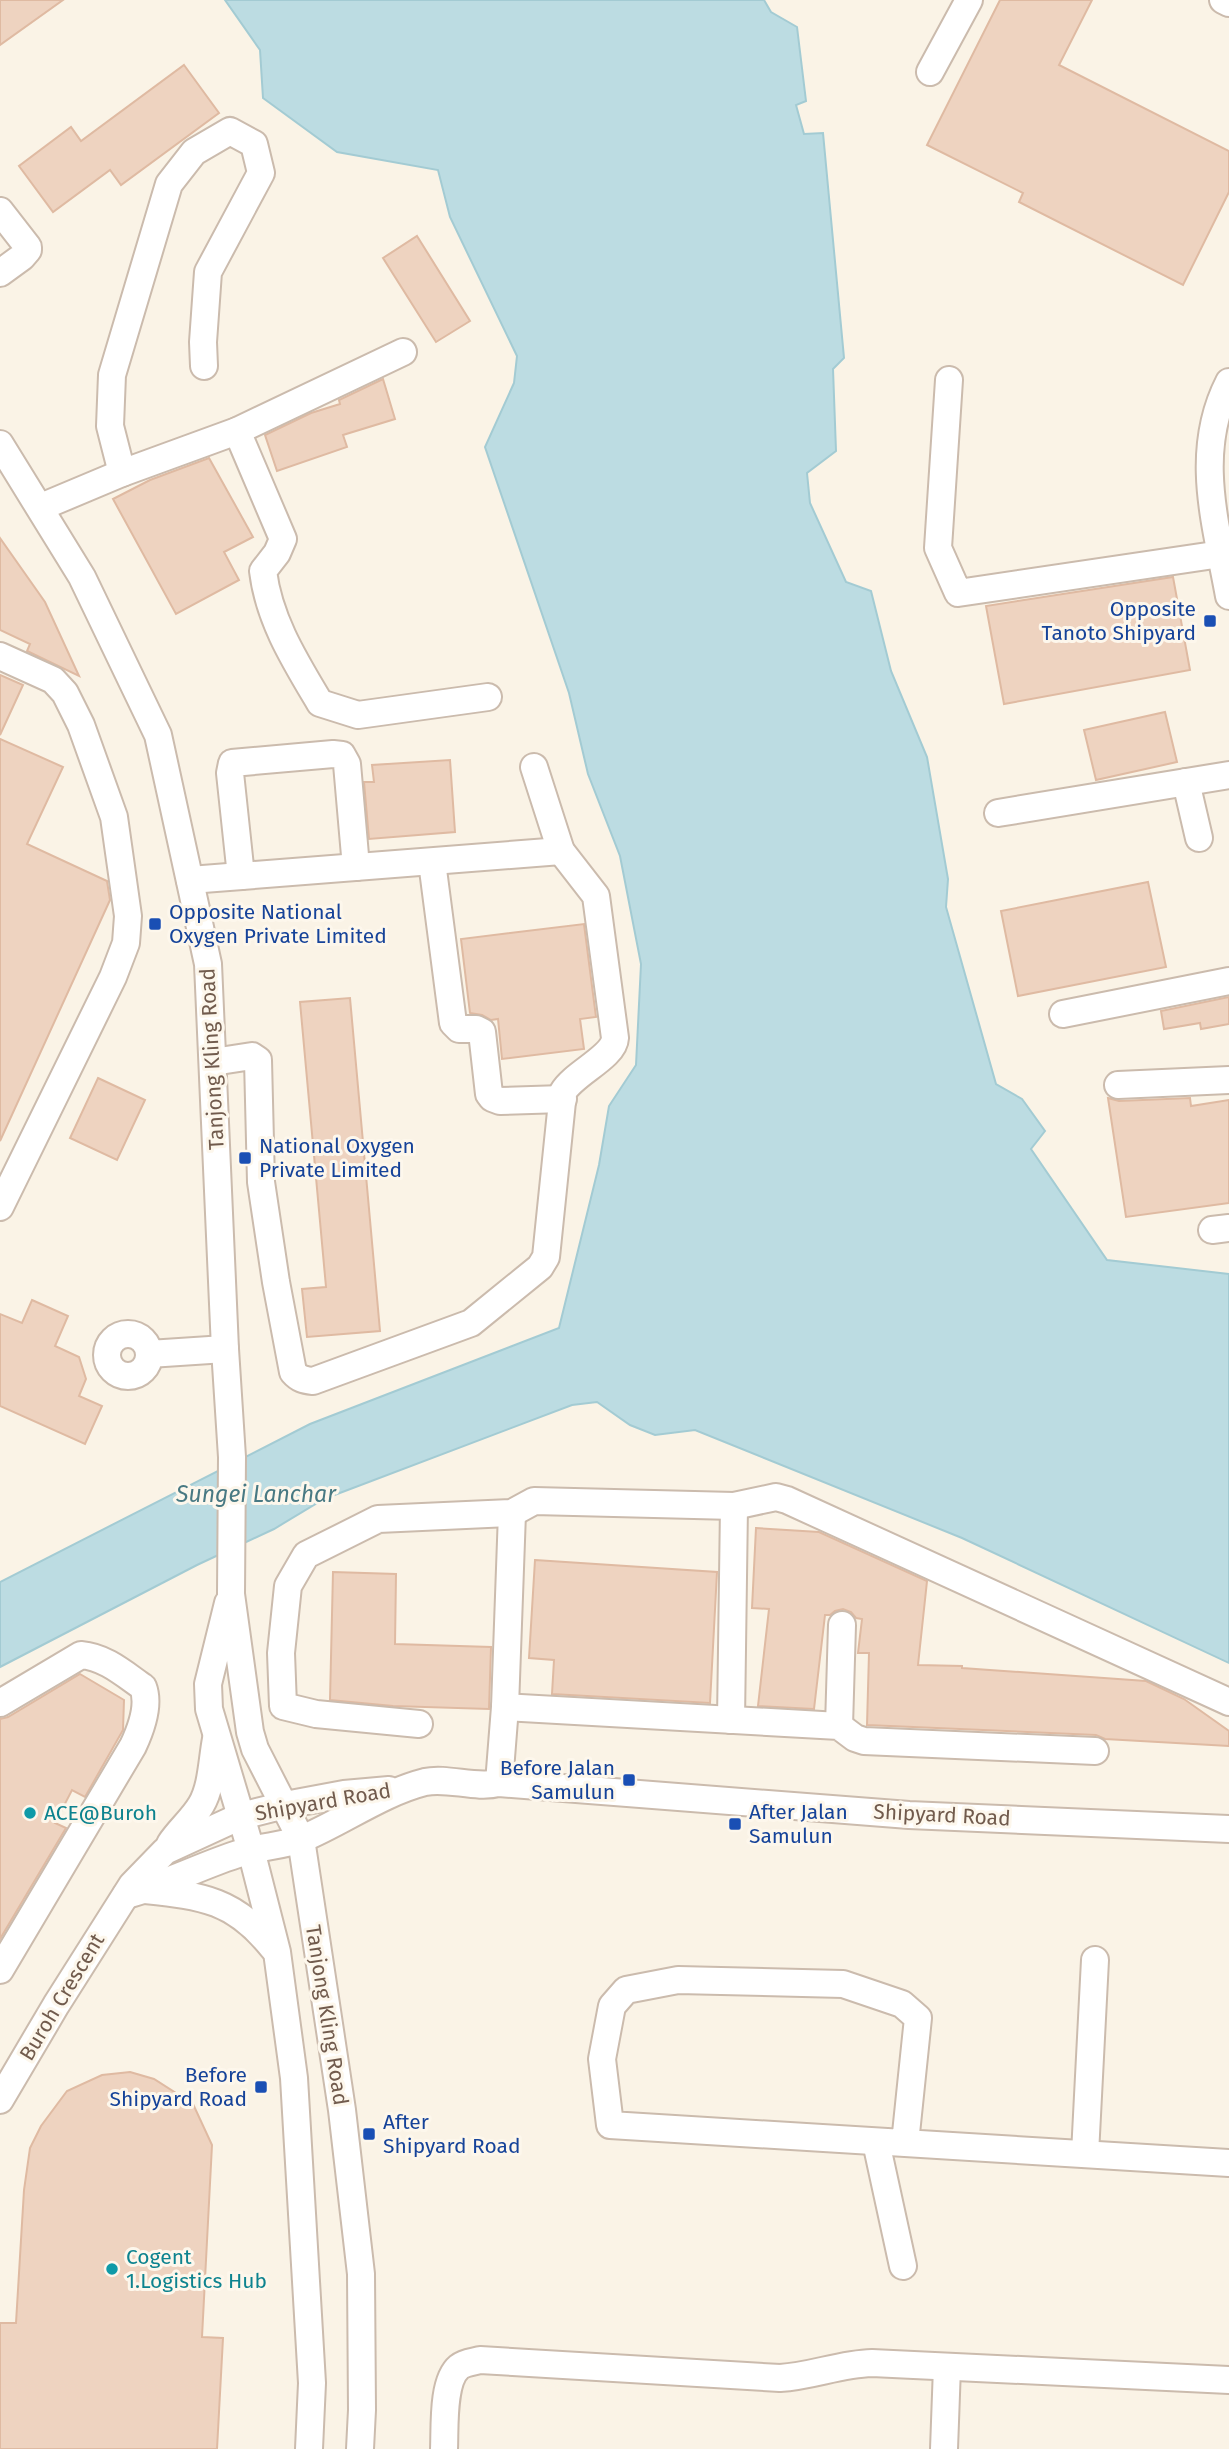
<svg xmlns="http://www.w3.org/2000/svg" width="1229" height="2449" font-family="'Fira Sans',sans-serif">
	<rect width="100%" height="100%" fill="#faf3e6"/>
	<path fill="#bcdce2" stroke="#a3cbd3" stroke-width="2" d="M 225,0 L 764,0 L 771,12 L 797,27 L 806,101 L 796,105 L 804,134 L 823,133 L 844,358 L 833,369 L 836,451 L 807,473 L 810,503 L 846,582 L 871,591 L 891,671 L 927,757 L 948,879 L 946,907 L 996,1084 L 1022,1099 L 1045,1131 L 1031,1149 L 1107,1260 L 1229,1274 L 1229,1663 L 962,1538 L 695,1430 L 655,1435 L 630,1425 L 597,1402 L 572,1405 L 324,1499 L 274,1529 L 197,1565 L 0,1667 L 0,1582 L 310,1424 L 559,1328 L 599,1165 L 609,1106 L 636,1065 L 641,964 L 620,856 L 588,774 L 569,693 L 485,447 L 514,383 L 517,356 L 450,217 L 438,170 L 337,152 L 263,98 L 260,50 Z"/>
	<g fill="#eed3c0" stroke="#dfbaa2" stroke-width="2">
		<path d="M 0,0 L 63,0 L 0,45 Z"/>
		<path d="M 1000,0 L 1092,0 L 1059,65 L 1229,151 L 1229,192 L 1183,285 L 1019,202 L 1023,193 L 927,145 Z"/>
		<path d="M 184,65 L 219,113 L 121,185 L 110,170 L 53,212 L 19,166 L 71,127 L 81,141 Z"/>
		<path d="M 417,236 L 470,321 L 436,342 L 383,258 Z"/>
		<path d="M 383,379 L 395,419 L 343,435 L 347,447 L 277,471 L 265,435 L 311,413 L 340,404 L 339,400 Z"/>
		<path d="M 209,458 L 253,537 L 224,552 L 239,580 L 176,614 L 113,499 L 150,480 Z"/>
		<path d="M 0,538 L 45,602 L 79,676 L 27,651 L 30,644 L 0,630 Z"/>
		<path d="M 1173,577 L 1190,670 L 1004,704 L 986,606 Z"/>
		<path d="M 0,675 L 23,685 L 0,735 Z"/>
		<path d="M 1165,712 L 1177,762 L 1096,780 L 1084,730 Z"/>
		<path d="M 0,739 L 63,767 L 27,844 L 107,881 L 110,900 L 0,1141 Z"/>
		<path d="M 450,760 L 455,832 L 369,839 L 364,782 L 374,782 L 372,765 Z"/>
		<path d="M 1148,882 L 1166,967 L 1018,996 L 1001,911 Z"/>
		<path d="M 584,924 L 596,1017 L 580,1019 L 584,1049 L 502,1059 L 498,1019 L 491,1020 L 482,1015 L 470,1013 L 461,939 Z"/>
		<path d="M 1229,997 L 1229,1024 L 1201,1029 L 1200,1023 L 1164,1029 L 1161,1011 Z"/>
		<path d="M 350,998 L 380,1331 L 307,1337 L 302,1289 L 326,1287 L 300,1002 Z"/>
		<path d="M 98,1078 L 145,1100 L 117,1160 L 70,1138 Z"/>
		<path d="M 1108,1098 L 1119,1101 L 1190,1098 L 1191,1106 L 1229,1100 L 1229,1203 L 1126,1217 Z"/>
		<path d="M 32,1300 L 68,1316 L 55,1346 L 79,1357 L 86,1379 L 79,1396 L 102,1406 L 85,1444 L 0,1406 L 0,1314 L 22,1323 Z"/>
		<path d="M 756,1528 L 819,1532 L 927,1581 L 918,1665 L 962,1666 L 962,1668 L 1146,1681 L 1184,1699 L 1229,1731 L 1229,1746 L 1105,1739 L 1096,1735 L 867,1725 L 869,1653 L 858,1653 L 862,1619 L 856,1618 L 851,1612 L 843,1609 L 835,1611 L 830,1615 L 825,1615 L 814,1709 L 758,1706 L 769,1609 L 752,1608 Z"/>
		<path d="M 535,1560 L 717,1572 L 710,1703 L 552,1694 L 554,1660 L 529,1658 Z"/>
		<path d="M 333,1572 L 396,1574 L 395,1644 L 491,1647 L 489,1709 L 393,1706 L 330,1700 Z"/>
		<path d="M 80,1674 L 124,1700 L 123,1730 L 85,1797 L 72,1790 L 55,1823 L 66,1828 L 0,1939 L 0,1719 L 8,1717 Z"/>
		<path d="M 130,2072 L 154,2079 L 193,2104 L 212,2145 L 202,2337 L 223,2338 L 217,2449 L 0,2449 L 0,2323 L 16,2323 L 24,2190 L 30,2148 L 41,2126 L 67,2091 L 102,2075 Z"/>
	</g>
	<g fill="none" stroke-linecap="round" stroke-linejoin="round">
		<g stroke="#cbbbad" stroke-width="30">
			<g id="minor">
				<path d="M 1223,0 L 1229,3"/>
				<path d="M 930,72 L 969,0"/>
				<path d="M 0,211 L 28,247 L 28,250 L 22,257 L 0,273"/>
				<path d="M 949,380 L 938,548 L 958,593 L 1221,554"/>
				<path d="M 1229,382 C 1193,452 1216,524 1229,596"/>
				<path d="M 237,431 L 283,539 L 277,553 L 263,571 C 269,620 295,661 320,703 L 358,715 L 488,697"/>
				<path d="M 0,444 L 82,577 L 158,735 L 208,964 L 225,1349 L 232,1457 L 231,1594 L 250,1732 L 255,1749 L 301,1839 L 342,2110 L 361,2274 L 362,2410 L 360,2449"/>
				<path d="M 122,473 L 110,426 L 112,375 L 169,184 L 194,152 L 230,131 L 254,144 L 261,173 L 208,272 L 203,342 L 204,366"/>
				<path d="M 41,507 L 122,473 L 237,431 L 403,352"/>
				<path d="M 0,656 L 53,680 L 65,693 L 81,725 L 114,817 L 128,916 L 126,943 L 113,977 L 0,1207"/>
				<path d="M 1186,782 L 1199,838"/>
				<path d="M 998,813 L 1229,775"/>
				<path d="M 432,862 L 453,1023 L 459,1029 L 476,1029 L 482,1032 L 489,1094 L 492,1098 L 500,1101 L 563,1099"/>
				<path d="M 241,876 L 230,773 L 232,763 L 333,754 L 342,755 L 347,764 L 356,867"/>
				<path d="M 190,880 L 561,851"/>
				<path d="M 1063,1014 L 1229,981"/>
				<path d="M 213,1062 L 252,1056 L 258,1060 L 261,1182 L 276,1282 L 293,1372 C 299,1379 304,1380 313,1381 L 471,1323 L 540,1267 L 546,1257 L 563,1092 C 574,1073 614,1057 615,1038 L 596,896 L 561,851 L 534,767"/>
				<path d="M 1118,1085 L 1229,1080"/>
				<path d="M 1212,1230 L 1229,1228"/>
				<circle cx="128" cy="1355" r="21"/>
				<path d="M 149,1354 L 225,1349"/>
				<path d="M 228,1603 L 208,1684 L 209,1709 L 251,1850 L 277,1952 L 294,2078 L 312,2383 L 309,2449"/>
				<path d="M 0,1703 L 81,1655 C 105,1657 123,1673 143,1687 C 150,1705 141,1729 133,1746 L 0,1970"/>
				<path d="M 505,1707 L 839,1726 L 855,1738 L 864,1741 L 1095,1751"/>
				<path d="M 731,1720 L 734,1506"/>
				<path d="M 419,1724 L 316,1714 L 283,1706 L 281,1653 L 288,1586 L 306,1555 L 378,1519 L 512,1513 L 534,1501 L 734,1506 L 776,1497 L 787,1500 L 1229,1702"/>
				<path d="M 839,1726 L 842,1625"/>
				<path d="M 499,1783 L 505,1707 L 512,1513"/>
				<path d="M 170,1844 C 179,1830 192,1820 201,1805 C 212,1787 212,1759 216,1739"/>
				<path d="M 145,1890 C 203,1896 235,1900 273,1948"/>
				<path d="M 126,1895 C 165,1885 202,1865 241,1853 C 261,1846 284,1846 304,1838 C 344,1821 382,1793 425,1782 C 448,1777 475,1789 499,1783 L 909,1815 L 1229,1829"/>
				<path d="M 0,2100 L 56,2005 L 132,1885 L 165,1851 L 241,1816 L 285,1805 L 344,1794 L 389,1790"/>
				<path d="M 876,2142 L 903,2266"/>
				<path d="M 905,2143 L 918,2018 L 902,2004 L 843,1984 L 678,1980 L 626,1990 L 612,2006 L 602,2059 L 610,2125 L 1229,2163"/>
				<path d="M 1085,2154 L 1095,1960"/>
				<path d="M 444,2449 C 445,2428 442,2381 459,2367 C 465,2362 473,2362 480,2360 L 780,2378 C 813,2376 839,2364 872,2363 L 1229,2380"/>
				<path d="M 944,2449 L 947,2367"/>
			</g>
		</g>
		<use href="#minor" stroke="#fff" stroke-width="26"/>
	</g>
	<g fill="#1a4fb4" stroke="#fdf7ec" stroke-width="2.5">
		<rect x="1203" y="614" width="14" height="14" rx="3.5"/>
		<rect x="148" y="917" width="14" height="14" rx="3.5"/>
		<rect x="238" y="1151" width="14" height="14" rx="3.5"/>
		<rect x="622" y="1773" width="14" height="14" rx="3.5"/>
		<rect x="728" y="1817" width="14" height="14" rx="3.5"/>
		<rect x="254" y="2080" width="14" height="14" rx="3.5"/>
		<rect x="362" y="2127" width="14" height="14" rx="3.5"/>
	</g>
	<g fill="#0f9aa8" stroke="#fdf7ec" stroke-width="2.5">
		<circle cx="30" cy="1813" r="7"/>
		<circle cx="112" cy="2269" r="7"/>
	</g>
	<g text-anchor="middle" stroke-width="6" stroke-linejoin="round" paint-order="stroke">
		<g font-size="21" fill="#164399" stroke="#fdf7ec" text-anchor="start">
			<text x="1196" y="616" text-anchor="end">Opposite<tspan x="1196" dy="24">Tanoto Shipyard</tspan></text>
			<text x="169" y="919">Opposite National<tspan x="169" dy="24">Oxygen Private Limited</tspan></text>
			<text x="259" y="1153">National Oxygen<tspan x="259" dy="24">Private Limited</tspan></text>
			<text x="615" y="1775" text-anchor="end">Before Jalan<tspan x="615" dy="24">Samulun</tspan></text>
			<text x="749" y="1819">After Jalan<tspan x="749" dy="24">Samulun</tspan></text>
			<text x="247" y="2082" text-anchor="end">Before<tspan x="247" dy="24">Shipyard Road</tspan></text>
			<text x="383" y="2129">After<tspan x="383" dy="24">Shipyard Road</tspan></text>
		</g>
		<g font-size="21" fill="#715b4d" stroke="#fdf7ec">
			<text transform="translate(212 1059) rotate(-93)" y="7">Tanjong Kling Road</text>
			<text transform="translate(323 1802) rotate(-10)" y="7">Shipyard Road</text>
			<text transform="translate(942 1815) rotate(3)" y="7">Shipyard Road</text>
			<text transform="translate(62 1997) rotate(-59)" y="7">Buroh Crescent</text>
			<text transform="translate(327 2015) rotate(81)" y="7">Tanjong Kling Road</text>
		</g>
		<g font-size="21" fill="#0d838f" stroke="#fdf7ec" text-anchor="start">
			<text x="44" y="1820">ACE@Buroh</text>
			<text x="126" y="2264">Cogent<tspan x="126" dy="24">1.Logistics Hub</tspan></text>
		</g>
		<g font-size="23" font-style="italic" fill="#487983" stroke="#fdf7ec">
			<text x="256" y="1502">Sungei Lanchar</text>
		</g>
	</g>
</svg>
